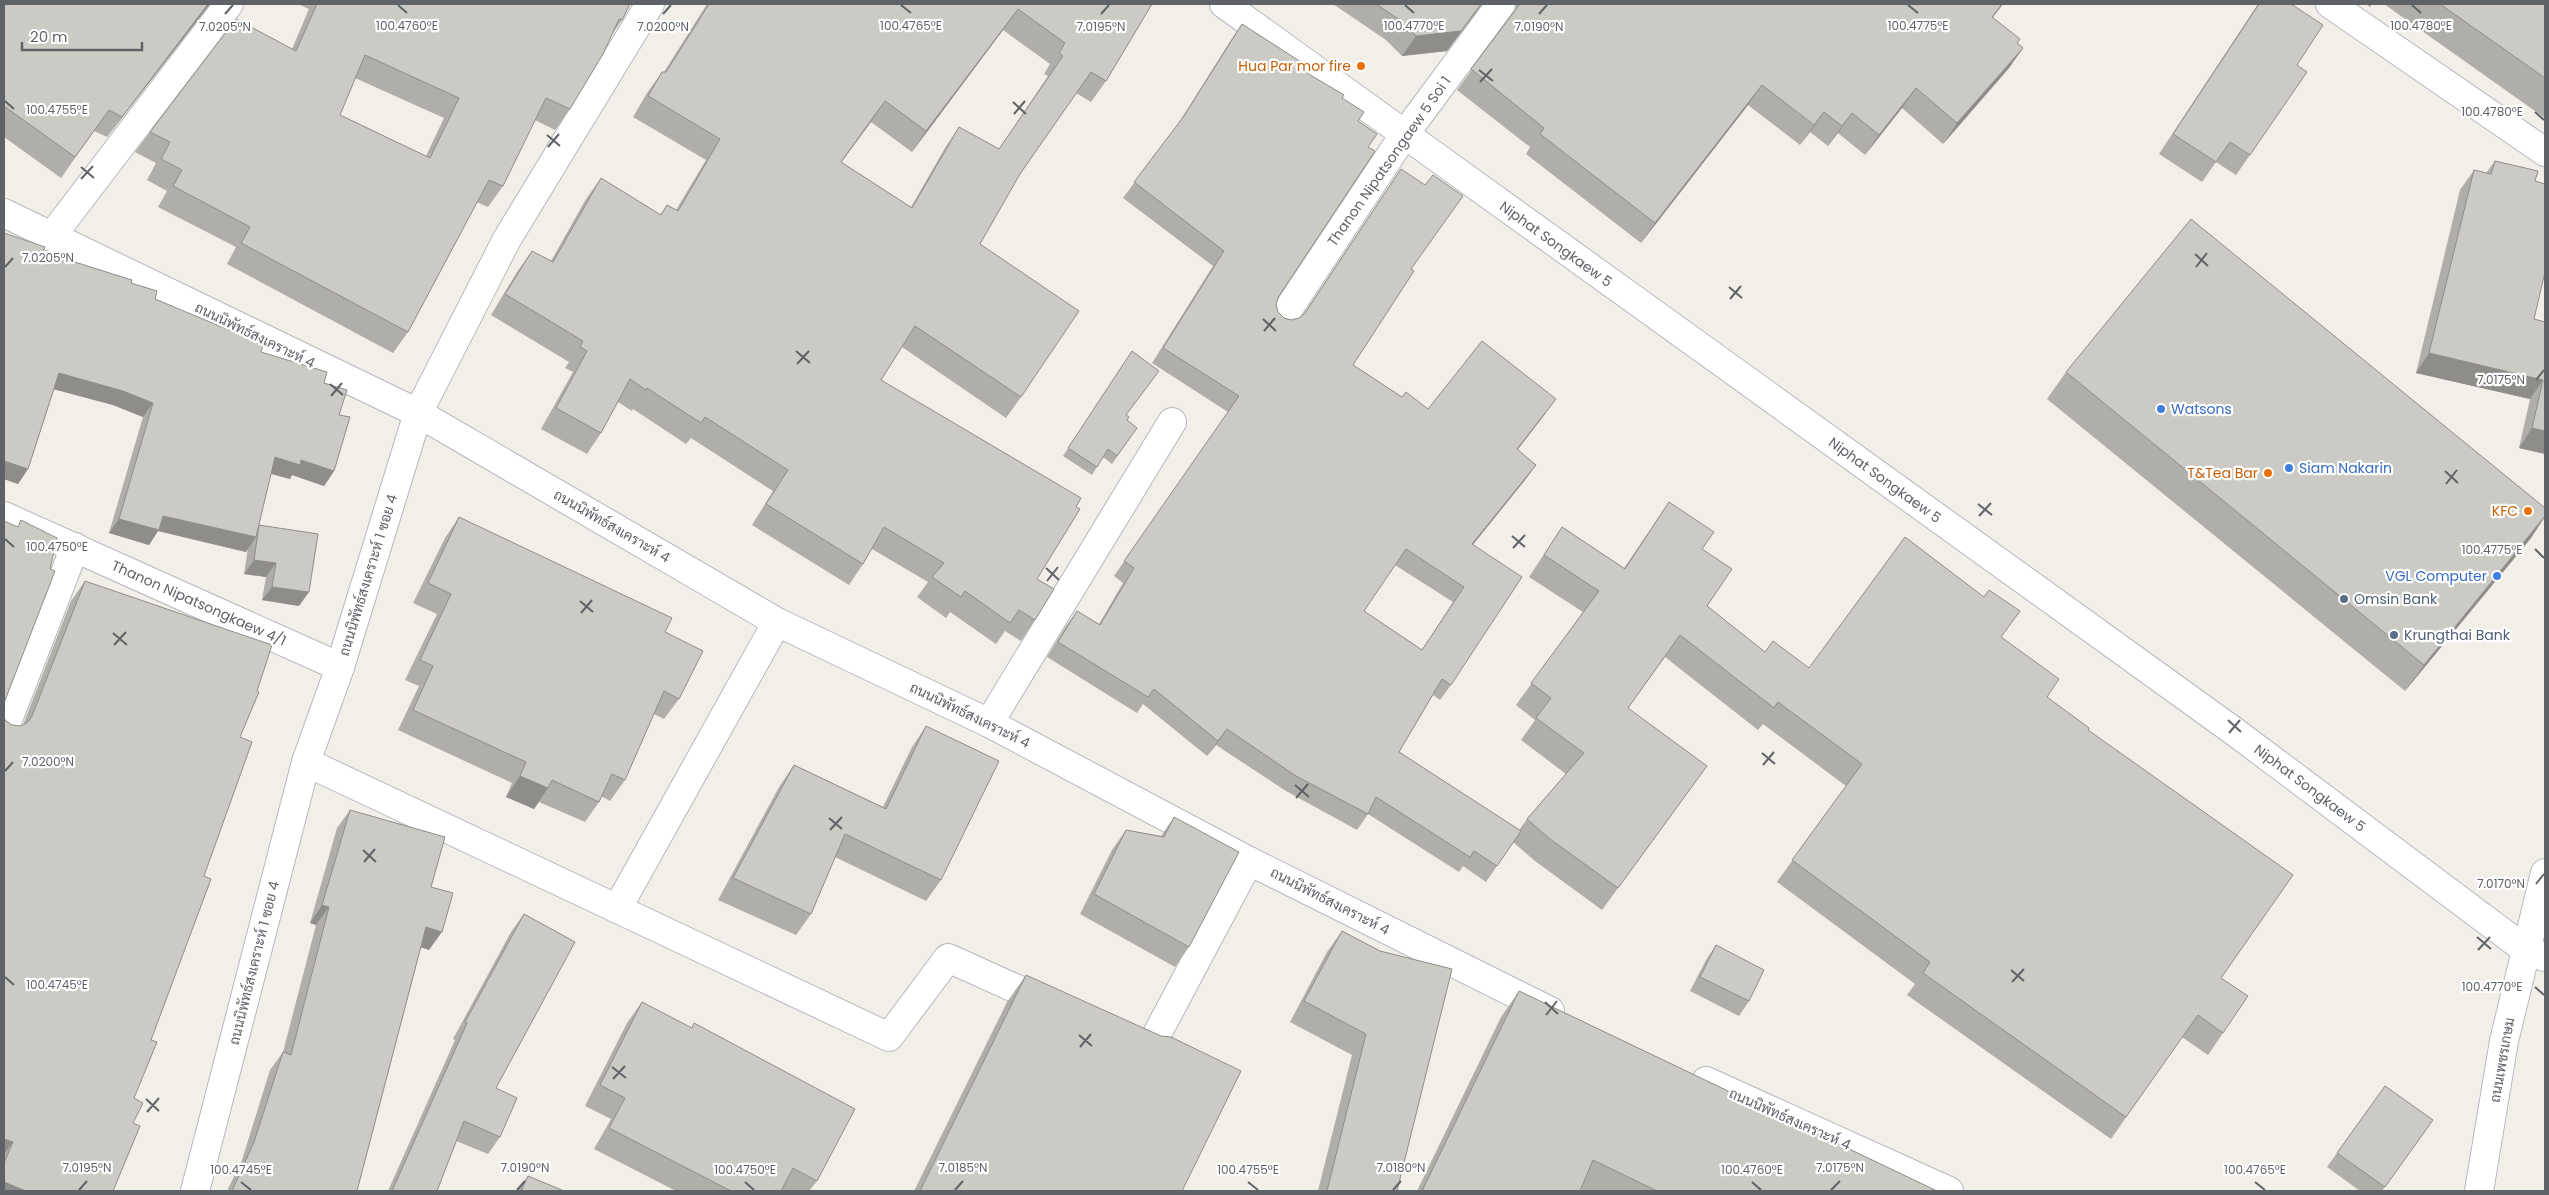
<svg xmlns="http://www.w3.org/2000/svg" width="2549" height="1195" font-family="Poppins,Sarabun,sans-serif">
	<rect width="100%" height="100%" fill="#f1efe8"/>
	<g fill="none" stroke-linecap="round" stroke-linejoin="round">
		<g stroke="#b5b8bc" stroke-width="30">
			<g id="minor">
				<path d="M 2330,4 L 2545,152"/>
				<path d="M 51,237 L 229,4"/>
				<path d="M 1281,320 L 1404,135 L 1501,4"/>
				<path d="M 4,516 L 340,667"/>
				<path d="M 989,723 L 1172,422"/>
				<path d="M 4,730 L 75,547"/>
				<path d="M 306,762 L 889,1037 L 948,958 L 1050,1004"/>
				<path d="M 617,909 L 777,622"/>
				<path d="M 1130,1040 L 1149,1049 L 1249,861"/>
			</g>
		</g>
		<g stroke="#b5b8bc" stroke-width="30">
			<g id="tertiary">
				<path d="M 1224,4 L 2235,732 L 2526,950 L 2545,957"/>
				<path d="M 4,213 L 418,413 L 777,622 L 989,723 L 1249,861 L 1550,1011"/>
				<path d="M 1706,1081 L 1949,1191"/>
				<path d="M 195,1191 L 306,762 L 340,667 L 418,413 L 507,239 L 650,4"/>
			</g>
		</g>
		<g stroke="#b6babf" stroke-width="30">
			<path id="secondary" d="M 2479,1191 L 2504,1041 L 2545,873"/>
		</g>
		<use href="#minor" stroke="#fff" stroke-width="28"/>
		<use href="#tertiary" stroke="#fff" stroke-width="28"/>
		<use href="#secondary" stroke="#fff" stroke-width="28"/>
	</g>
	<g fill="#afaea9" fill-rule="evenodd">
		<path d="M 4,4 L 210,4 L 107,137 L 94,131 L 61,178 L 4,137 Z"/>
		<path d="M 298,4 L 630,4 L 622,20 L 613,33 L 570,109 L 555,130 L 535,120 L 503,186 L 488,207 L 477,202 L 408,332 L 393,353 L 227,264 L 236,247 L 158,207 L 167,191 L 147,180 L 156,163 L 135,152 L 150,132 L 292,49 L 309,9 ZM 355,78 L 444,118 L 426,156 L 340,115 Z"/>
		<path d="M 707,4 L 1152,4 L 1106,81 L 1091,102 L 1076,93 L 1020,174 L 980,244 L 1021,397 L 1006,418 L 902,347 L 881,380 L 1037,579 L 1035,620 L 1021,641 L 1005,631 L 996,644 L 950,612 L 946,618 L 917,597 L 928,582 L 872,549 L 863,564 L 849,585 L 752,525 L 773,491 L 691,438 L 686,444 L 633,409 L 632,411 L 618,402 L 601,433 L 587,454 L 541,429 L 573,372 L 565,368 L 569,362 L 491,315 L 517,272 L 532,251 L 551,261 L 586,199 L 601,178 L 660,215 L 667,205 L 676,210 L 706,160 L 633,117 L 647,93 L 662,72 L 664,72 ZM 1003,30 L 1050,64 L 1044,74 L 1048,76 L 999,149 L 959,127 L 945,148 L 911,207 L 841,162 L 871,122 L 912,152 Z"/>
		<path d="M 1333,4 L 1482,4 L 1447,51 L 1402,56 L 1386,40 Z"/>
		<path d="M 1516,4 L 2003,4 L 1992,18 L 2017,43 L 2023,48 L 2009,68 L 1943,144 L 1902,108 L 1865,155 L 1838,133 L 1828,146 L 1810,132 L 1800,145 L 1748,105 L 1641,243 L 1526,154 L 1530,147 L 1457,90 L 1515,11 Z"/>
		<path d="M 2258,4 L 2291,4 L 2297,65 L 2250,155 L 2236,175 L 2216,162 L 2202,182 L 2159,154 Z"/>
		<path d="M 2366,4 L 2372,4 L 2370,7 Z"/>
		<path d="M 2384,4 L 2545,4 L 2545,118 Z"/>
		<path d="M 1242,24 L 1297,67 L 1342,98 L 1358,121 L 1368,147 L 1279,296 L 1276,304 L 1278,312 L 1284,318 L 1291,320 L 1299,318 L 1303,315 L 1401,169 L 1411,269 L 1353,365 L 1402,397 L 1428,409 L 1545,414 L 1517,450 L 1536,465 L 1525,480 L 1473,545 L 1451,685 L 1440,700 L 1433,695 L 1399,752 L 1519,830 L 1527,819 L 1566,774 L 1521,740 L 1535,720 L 1516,705 L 1583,612 L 1529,577 L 1562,527 L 1624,568 L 1669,502 L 1702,549 L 1707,606 L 1765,652 L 1809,668 L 2001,638 L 2047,697 L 2088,730 L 2221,978 L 2223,1033 L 2208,1055 L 2182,1037 L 2111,1139 L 1907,995 L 1915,984 L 1777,882 L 1846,786 L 1763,724 L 1758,730 L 1665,657 L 1628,708 L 1691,788 L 1602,910 L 1535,861 L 1513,842 L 1486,882 L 1463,866 L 1459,872 L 1368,814 L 1357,830 L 1286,791 L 1216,745 L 1207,756 L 1143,704 L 1137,713 L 1047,657 L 1066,626 L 1077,611 L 1099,624 L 1123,583 L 1114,576 L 1228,412 L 1152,363 L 1213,266 L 1123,198 L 1178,124 L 1231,40 ZM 1395,565 L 1453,602 L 1422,650 L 1364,611 Z"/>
		<path d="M 2495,161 L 2535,181 L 2534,319 L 2545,322 L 2545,454 L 2519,448 L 2530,399 L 2416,373 L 2460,190 L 2474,170 L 2486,173 Z"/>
		<path d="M 4,233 L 43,252 L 131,283 L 155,299 L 324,383 L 339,415 L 334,471 L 324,486 L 292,475 L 290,479 L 271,474 L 258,526 L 259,525 L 299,606 L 262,600 L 266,577 L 244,574 L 248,548 L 246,552 L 158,531 L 149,545 L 109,533 L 143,417 L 113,405 L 54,389 L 28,469 L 18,484 L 4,479 Z"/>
		<path d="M 1127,359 L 1127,420 L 1137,428 L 1112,464 L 1103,457 L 1092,475 L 1063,456 Z"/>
		<path d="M 2066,372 L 2545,508 L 2545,517 L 2531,538 L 2405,691 L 2047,399 Z"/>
		<path d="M 459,517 L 665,632 L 679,699 L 664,719 L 654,714 L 625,780 L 610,801 L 601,796 L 599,802 L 585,822 L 539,802 L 534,809 L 506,797 L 512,783 L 398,730 L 419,686 L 405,680 L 437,614 L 413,603 L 445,538 Z"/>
		<path d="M 85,581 L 240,737 L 204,876 L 151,1040 L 134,1098 L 133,1123 L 4,1191 L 4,716 L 5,720 L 12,725 L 21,726 L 23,725 L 71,601 Z"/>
		<path d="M 926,726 L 941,880 L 926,901 L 835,857 L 811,914 L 796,935 L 718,900 L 779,787 L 794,765 L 883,807 L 912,747 Z"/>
		<path d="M 350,810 L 431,887 L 429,950 L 421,947 L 357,1191 L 227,1191 L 242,1160 L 270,1070 L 283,1052 L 316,925 L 310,923 L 337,828 Z"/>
		<path d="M 1174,817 L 1189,947 L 1175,967 L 1080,914 L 1112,850 L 1126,830 L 1161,836 Z"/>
		<path d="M 524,914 L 496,1088 L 500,1137 L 488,1154 L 456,1141 L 437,1191 L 388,1191 L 455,1040 L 453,1039 L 511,932 Z"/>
		<path d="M 1342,931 L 1380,951 L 1397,1191 L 1318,1191 L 1352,1055 L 1290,1022 L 1327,952 Z"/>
		<path d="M 1716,945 L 1749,1001 L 1739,1016 L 1690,991 L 1706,960 Z"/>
		<path d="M 1026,975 L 1182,1191 L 914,1191 L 1007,1002 Z"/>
		<path d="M 1519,991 L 1937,1191 L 1585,1191 L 1581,1189 L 1580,1191 L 1417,1191 L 1501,1017 Z"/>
		<path d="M 642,1002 L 691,1028 L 694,1023 L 817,1181 L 809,1191 L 676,1191 L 594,1149 L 611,1119 L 585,1106 L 627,1023 Z"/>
		<path d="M 2385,1086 L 2433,1120 L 2382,1191 L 2360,1191 L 2327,1167 Z"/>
		<path d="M 528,1176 L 564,1191 L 517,1191 Z"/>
	</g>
	<g fill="#8f8d8a">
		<path d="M 208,4 L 210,4 L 107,137 L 122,117 Z"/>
		<path d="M 1481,4 L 1482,4 L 1447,51 L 1402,56 L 1416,36 Z"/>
		<path d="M 2002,4 L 2003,4 L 1978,37 Z"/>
		<path d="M 1018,9 L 1003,30 L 912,152 L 926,131 Z"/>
		<path d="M 2023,48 L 2009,68 L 1943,144 L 1957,123 Z"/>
		<path d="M 1762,85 L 1748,105 L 1641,243 L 1655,223 Z"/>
		<path d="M 1916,88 L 1902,108 L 1865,155 L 1879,135 Z"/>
		<path d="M 885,101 L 871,122 L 826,183 L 841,162 Z"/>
		<path d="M 1824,112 L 1810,132 L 1800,145 L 1814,125 Z"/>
		<path d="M 1852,113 L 1838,133 L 1828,146 L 1842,126 Z"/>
		<path d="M 2429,353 L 2543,380 L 2530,399 L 2416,373 Z"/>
		<path d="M 59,373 L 123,391 L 153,403 L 143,417 L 113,405 L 49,388 Z"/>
		<path d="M 1556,399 L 1545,414 L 1506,465 L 1517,449 Z"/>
		<path d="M 2532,428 L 2545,431 L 2545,454 L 2519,448 Z"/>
		<path d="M 275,457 L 301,460 L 334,471 L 324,486 L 292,475 L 290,479 L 265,472 Z"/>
		<path d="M 4,461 L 28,469 L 18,484 L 4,479 Z"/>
		<path d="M 1536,465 L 1525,480 L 1461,559 L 1472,544 Z"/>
		<path d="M 163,516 L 256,537 L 246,552 L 158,531 L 149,545 L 109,533 L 119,519 Z"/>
		<path d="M 2545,516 L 2531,538 L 2405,691 L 2424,665 Z"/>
		<path d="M 254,560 L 276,563 L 266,577 L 244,574 Z"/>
		<path d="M 272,587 L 309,592 L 299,606 L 262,600 Z"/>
		<path d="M 1227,729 L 1216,745 L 1207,756 L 1218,741 Z"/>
		<path d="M 520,776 L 548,788 L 534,809 L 506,797 Z"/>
		<path d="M 322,905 L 329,907 L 316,925 L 310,923 Z"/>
		<path d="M 426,927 L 442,932 L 429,950 L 414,945 Z"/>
		<path d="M 4,1139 L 13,1142 L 4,1154 Z"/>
		<path d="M 4,1182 L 26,1191 L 4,1191 Z"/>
	</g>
	<g fill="#cccac5" stroke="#8f8d8a" fill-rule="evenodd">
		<path d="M 4,4 L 208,4 L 122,117 L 109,110 L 75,157 L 4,106 Z"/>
		<path d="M 317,4 L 630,4 L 622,20 L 619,19 L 603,54 L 570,109 L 546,98 L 503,186 L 489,180 L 408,332 L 241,243 L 250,227 L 173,186 L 182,170 L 161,159 L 170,142 L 150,132 L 236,19 L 296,51 ZM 365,55 L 459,98 L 430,158 L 340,115 Z"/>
		<path d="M 709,4 L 1152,4 L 1106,81 L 1091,72 L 1020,174 L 980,244 L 1079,311 L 1021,397 L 915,326 L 881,380 L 1081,498 L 1076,507 L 1080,509 L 1037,579 L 1054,589 L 1035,620 L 1019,610 L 1010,623 L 965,591 L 961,597 L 932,577 L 944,563 L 884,527 L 863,564 L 766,504 L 788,470 L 705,417 L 701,423 L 647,388 L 646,390 L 630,379 L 601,433 L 556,408 L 587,351 L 580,347 L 583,341 L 505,294 L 532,251 L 553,262 L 601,178 L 661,215 L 667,205 L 678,211 L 720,139 L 648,96 L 662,72 L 666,72 ZM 1018,9 L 1065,43 L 1059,53 L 1063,56 L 999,149 L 959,127 L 912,208 L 841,162 L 885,101 L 926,131 Z"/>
		<path d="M 1376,4 L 1481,4 L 1461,31 L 1416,36 L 1400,20 Z"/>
		<path d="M 1520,4 L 2002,4 L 1992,17 L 2020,39 L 2017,43 L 2023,48 L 1957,123 L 1916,88 L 1879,135 L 1852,113 L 1842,126 L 1824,112 L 1814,125 L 1762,85 L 1655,223 L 1540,134 L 1544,128 L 1471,69 Z"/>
		<path d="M 2259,4 L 2291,4 L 2323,25 L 2297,65 L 2307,72 L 2250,155 L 2230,142 L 2216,162 L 2173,134 Z"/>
		<path d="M 2440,4 L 2545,4 L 2545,78 Z"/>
		<path d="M 1242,24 L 1301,62 L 1297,67 L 1344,95 L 1342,98 L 1364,112 L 1358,121 L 1377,134 L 1368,147 L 1375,151 L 1279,296 L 1276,304 L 1278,312 L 1284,318 L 1291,320 L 1299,318 L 1305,313 L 1401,169 L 1425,185 L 1433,175 L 1463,196 L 1411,269 L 1414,271 L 1353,365 L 1402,397 L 1406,392 L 1428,409 L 1482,341 L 1556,399 L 1517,449 L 1536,465 L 1472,544 L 1522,577 L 1451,685 L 1442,679 L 1399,752 L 1521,831 L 1497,866 L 1474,851 L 1470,857 L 1376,797 L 1368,814 L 1296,776 L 1227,729 L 1218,741 L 1154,689 L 1148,697 L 1058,642 L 1077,611 L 1100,625 L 1134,568 L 1124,561 L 1239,396 L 1163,348 L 1224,251 L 1134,182 L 1184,116 ZM 1406,549 L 1464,587 L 1422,650 L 1364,611 Z"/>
		<path d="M 2495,161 L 2538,171 L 2535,181 L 2545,184 L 2545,272 L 2534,319 L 2545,322 L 2545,431 L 2532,428 L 2543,380 L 2429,353 L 2474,170 L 2491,174 Z"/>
		<path d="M 2191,219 L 2545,508 L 2545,516 L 2424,665 L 2066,372 Z"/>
		<path d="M 4,233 L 45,247 L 43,252 L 132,280 L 131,283 L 157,291 L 155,299 L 241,335 L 264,341 L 261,352 L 327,372 L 324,383 L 347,390 L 339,415 L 350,417 L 334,471 L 301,460 L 300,465 L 275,457 L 256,537 L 163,516 L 159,530 L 119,519 L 153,403 L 123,391 L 59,373 L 28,469 L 4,461 Z"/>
		<path d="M 1132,351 L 1159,371 L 1126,415 L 1129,417 L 1127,420 L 1137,428 L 1117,456 L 1108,449 L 1097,467 L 1068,448 Z"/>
		<path d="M 1669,502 L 1714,532 L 1702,549 L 1732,569 L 1707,606 L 1765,652 L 1773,641 L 1809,668 L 1905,537 L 1984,597 L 1989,590 L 2020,611 L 2001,637 L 2059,679 L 2047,697 L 2089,728 L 2088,730 L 2293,875 L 2221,978 L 2248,996 L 2223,1033 L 2198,1015 L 2126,1117 L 1923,973 L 1930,962 L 1792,860 L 1862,764 L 1778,702 L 1774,708 L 1680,635 L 1628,708 L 1707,766 L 1618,888 L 1550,839 L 1527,819 L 1584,753 L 1536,718 L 1551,698 L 1531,683 L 1599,591 L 1544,555 L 1562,527 L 1625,569 Z"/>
		<path d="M 459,517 L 672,618 L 665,632 L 703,651 L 679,699 L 664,691 L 625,780 L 612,774 L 599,802 L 552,780 L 548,788 L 520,776 L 526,762 L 413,710 L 433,666 L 420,660 L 451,594 L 428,583 Z"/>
		<path d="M 21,520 L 57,538 L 50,569 L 55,571 L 4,703 L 4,521 L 18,527 Z"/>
		<path d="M 259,525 L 318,534 L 309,592 L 272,587 L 276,563 L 254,560 Z"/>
		<path d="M 85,581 L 272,645 L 257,691 L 259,692 L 240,737 L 252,742 L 204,876 L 211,879 L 151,1040 L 157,1042 L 134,1098 L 143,1103 L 133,1123 L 140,1126 L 113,1191 L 26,1191 L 4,1182 L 4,1163 L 13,1142 L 4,1139 L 4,716 L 5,720 L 12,725 L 21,726 L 28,722 L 32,716 Z"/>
		<path d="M 926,726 L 999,761 L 941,880 L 845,834 L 811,914 L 733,878 L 794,765 L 886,809 Z"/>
		<path d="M 350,810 L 445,837 L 431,887 L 453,893 L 442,932 L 426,927 L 357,1191 L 232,1191 L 254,1142 L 283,1052 L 291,1055 L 329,907 L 322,905 Z"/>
		<path d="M 1174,817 L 1239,852 L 1189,947 L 1094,894 L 1126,830 L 1164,837 Z"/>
		<path d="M 524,914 L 575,942 L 496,1088 L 517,1098 L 500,1137 L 464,1121 L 437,1191 L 392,1191 L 467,1023 L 465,1022 Z"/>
		<path d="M 1342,931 L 1380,951 L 1452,969 L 1397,1191 L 1327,1191 L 1366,1034 L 1304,1001 Z"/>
		<path d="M 1716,945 L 1764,970 L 1749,1001 L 1700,977 Z"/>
		<path d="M 1026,975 L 1161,1036 L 1171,1037 L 1241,1071 L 1182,1191 L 920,1191 Z"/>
		<path d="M 1519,991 L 1937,1191 L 1657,1191 L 1593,1160 L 1580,1191 L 1422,1191 Z"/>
		<path d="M 642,1002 L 692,1028 L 694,1023 L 855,1109 L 817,1181 L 793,1168 L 781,1191 L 731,1191 L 609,1128 L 625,1098 L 600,1085 Z"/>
		<path d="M 2385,1086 L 2433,1120 L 2385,1187 L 2337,1153 Z"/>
		<path d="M 528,1176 L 564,1191 L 521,1191 Z"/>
	</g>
	<path fill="none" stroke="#5f6368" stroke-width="2" d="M 398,5 L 407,13M 901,5 L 911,13M 1405,5 L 1414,13M 1908,5 L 1918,13M 2412,5 L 2421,13M 225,14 L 233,5M 663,14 L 671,5M 1101,14 L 1109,5M 1539,14 L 1547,5M 1479,70 L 1493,81M 1480,82 L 1492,69M 5,101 L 14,109M 1013,102 L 1026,114M 2535,112 L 2544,120M 1014,114 L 1025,101M 547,135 L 560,146M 548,147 L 559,134M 81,167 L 94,178M 81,179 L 93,166M 2195,254 L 2208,266M 5,267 L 13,258M 2196,267 L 2207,253M 1729,287 L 1742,298M 1730,299 L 1741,286M 1263,319 L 1276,331M 1264,331 L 1275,318M 796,351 L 810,363M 797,364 L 809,351M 2536,380 L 2544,370M 330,384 L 343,395M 331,396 L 342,383M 2445,471 L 2458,483M 2446,484 L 2457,470M 1978,504 L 1992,515M 1979,516 L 1991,503M 1512,536 L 1525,547M 5,539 L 14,547M 1513,548 L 1525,535M 2535,549 L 2544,558M 1046,568 L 1059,580M 1047,581 L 1058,567M 580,601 L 593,612M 581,613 L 592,600M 113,633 L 127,645M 114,645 L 126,632M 2228,720 L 2241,732M 2229,733 L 2240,720M 1762,753 L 1775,764M 1763,765 L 1774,752M 5,771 L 13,762M 1295,785 L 1309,797M 1296,798 L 1308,784M 829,818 L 842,829M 830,830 L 842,817M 363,850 L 376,862M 364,862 L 375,849M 2536,884 L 2544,874M 2477,937 L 2491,949M 2478,950 L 2490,937M 2011,970 L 2024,981M 5,977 L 14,985M 2012,982 L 2024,969M 2535,987 L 2544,995M 1545,1002 L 1558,1014M 1546,1015 L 1557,1001M 1079,1035 L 1092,1046M 1080,1047 L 1091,1034M 612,1067 L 626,1078M 613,1079 L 625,1066M 146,1099 L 159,1111M 147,1112 L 159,1098M 241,1182 L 251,1190M 745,1182 L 754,1190M 1248,1182 L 1258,1190M 1752,1182 L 1761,1190M 2255,1182 L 2265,1190M 79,1190 L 87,1181M 517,1190 L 525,1181M 955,1190 L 963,1181M 1393,1190 L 1401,1181M 1831,1190 L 1840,1181"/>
	<g fill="#e8710a" stroke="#fff" stroke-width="2">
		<circle cx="1361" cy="66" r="5"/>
		<circle cx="2268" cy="473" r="5"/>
		<circle cx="2528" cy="511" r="5"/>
	</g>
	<g fill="#3f7fe0" stroke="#fff" stroke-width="2">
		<circle cx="2161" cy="409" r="5"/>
		<circle cx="2289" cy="468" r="5"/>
		<circle cx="2497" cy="576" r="5"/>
	</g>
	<g fill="#5c6f8a" stroke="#fff" stroke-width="2">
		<circle cx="2344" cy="599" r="5"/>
		<circle cx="2394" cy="635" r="5"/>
	</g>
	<g text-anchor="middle" stroke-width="4.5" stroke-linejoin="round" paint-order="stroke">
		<g font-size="14" fill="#c56008" stroke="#fff" text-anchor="end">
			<text x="1351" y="71">Hua Par mor fire</text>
			<text x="2258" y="478">T&amp;Tea Bar</text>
			<text x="2518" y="516">KFC</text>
		</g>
		<g font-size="14" fill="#5f6368" stroke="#fff">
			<text transform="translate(1389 161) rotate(-55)" y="5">Thanon Nipatsongaew 5 Soi 1</text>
			<text transform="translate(1556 244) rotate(36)" y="5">Niphat Songkaew 5</text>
			<text transform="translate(255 335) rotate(26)" y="5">ถนนนิพัทธ์สงเคราะห์ 4</text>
			<text transform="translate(1885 480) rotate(36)" y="5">Niphat Songkaew 5</text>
			<text transform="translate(612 526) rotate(30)" y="5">ถนนนิพัทธ์สงเคราะห์ 4</text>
			<text transform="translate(368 575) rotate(-73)" y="5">ถนนนิพัทธ์สงเคราะห์ 1 ซอย 4</text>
			<text transform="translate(199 603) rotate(24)" y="5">Thanon Nipatsongkaew 4/1</text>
			<text transform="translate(970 715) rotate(26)" y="5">ถนนนิพัทธ์สงเคราะห์ 4</text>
			<text transform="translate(2310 788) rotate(37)" y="5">Niphat Songkaew 5</text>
			<text transform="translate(1330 901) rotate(27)" y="5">ถนนนิพัทธ์สงเคราะห์ 4</text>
			<text transform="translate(254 963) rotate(-76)" y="5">ถนนนิพัทธ์สงเคราะห์ 1 ซอย 4</text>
			<text transform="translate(2502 1060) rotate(-80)" y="5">ถนนเพชรเกษม</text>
			<text transform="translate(1790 1119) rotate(24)" y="5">ถนนนิพัทธ์สงเคราะห์ 4</text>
		</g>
		<g font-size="14" fill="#366cbe" stroke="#fff" text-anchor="start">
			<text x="2171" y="414">Watsons</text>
			<text x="2299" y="473">Siam Nakarin</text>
			<text x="2487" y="581" text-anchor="end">VGL Computer</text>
		</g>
		<g font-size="14" fill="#4e5e75" stroke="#fff" text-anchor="start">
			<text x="2354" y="604">Omsin Bank</text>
			<text x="2404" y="640">Krungthai Bank</text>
		</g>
	</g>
	<g font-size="12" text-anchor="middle" fill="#5f6368" stroke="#fff" stroke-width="4.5" stroke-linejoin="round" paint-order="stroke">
		<text x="2421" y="30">100.4780°E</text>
		<text x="407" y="30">100.4760°E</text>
		<text x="911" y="30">100.4765°E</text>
		<text x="1414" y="30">100.4770°E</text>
		<text x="1918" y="30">100.4775°E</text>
		<text x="225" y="31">7.0205°N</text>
		<text x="663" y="31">7.0200°N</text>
		<text x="1101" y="31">7.0195°N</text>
		<text x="1539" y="31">7.0190°N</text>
		<text x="57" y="114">100.4755°E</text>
		<text x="2492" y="116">100.4780°E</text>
		<text x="48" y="262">7.0205°N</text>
		<text x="2501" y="384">7.0175°N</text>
		<text x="57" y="551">100.4750°E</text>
		<text x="2492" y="554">100.4775°E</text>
		<text x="48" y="766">7.0200°N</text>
		<text x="2501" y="888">7.0170°N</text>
		<text x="57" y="989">100.4745°E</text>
		<text x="2492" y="991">100.4770°E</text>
		<text x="87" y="1172">7.0195°N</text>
		<text x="525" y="1172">7.0190°N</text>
		<text x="963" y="1172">7.0185°N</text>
		<text x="1401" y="1172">7.0180°N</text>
		<text x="1840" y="1172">7.0175°N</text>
		<text x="241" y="1174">100.4745°E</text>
		<text x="745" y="1174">100.4750°E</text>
		<text x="1248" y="1174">100.4755°E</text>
		<text x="1752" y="1174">100.4760°E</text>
		<text x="2255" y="1174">100.4765°E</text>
	</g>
	<rect width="2549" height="1195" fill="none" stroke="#5f6368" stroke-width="10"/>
	<path d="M22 42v8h120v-8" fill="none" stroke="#5f6368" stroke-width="2.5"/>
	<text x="30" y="42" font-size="15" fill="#5f6368" stroke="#ffffff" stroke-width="4" paint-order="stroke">20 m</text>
</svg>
